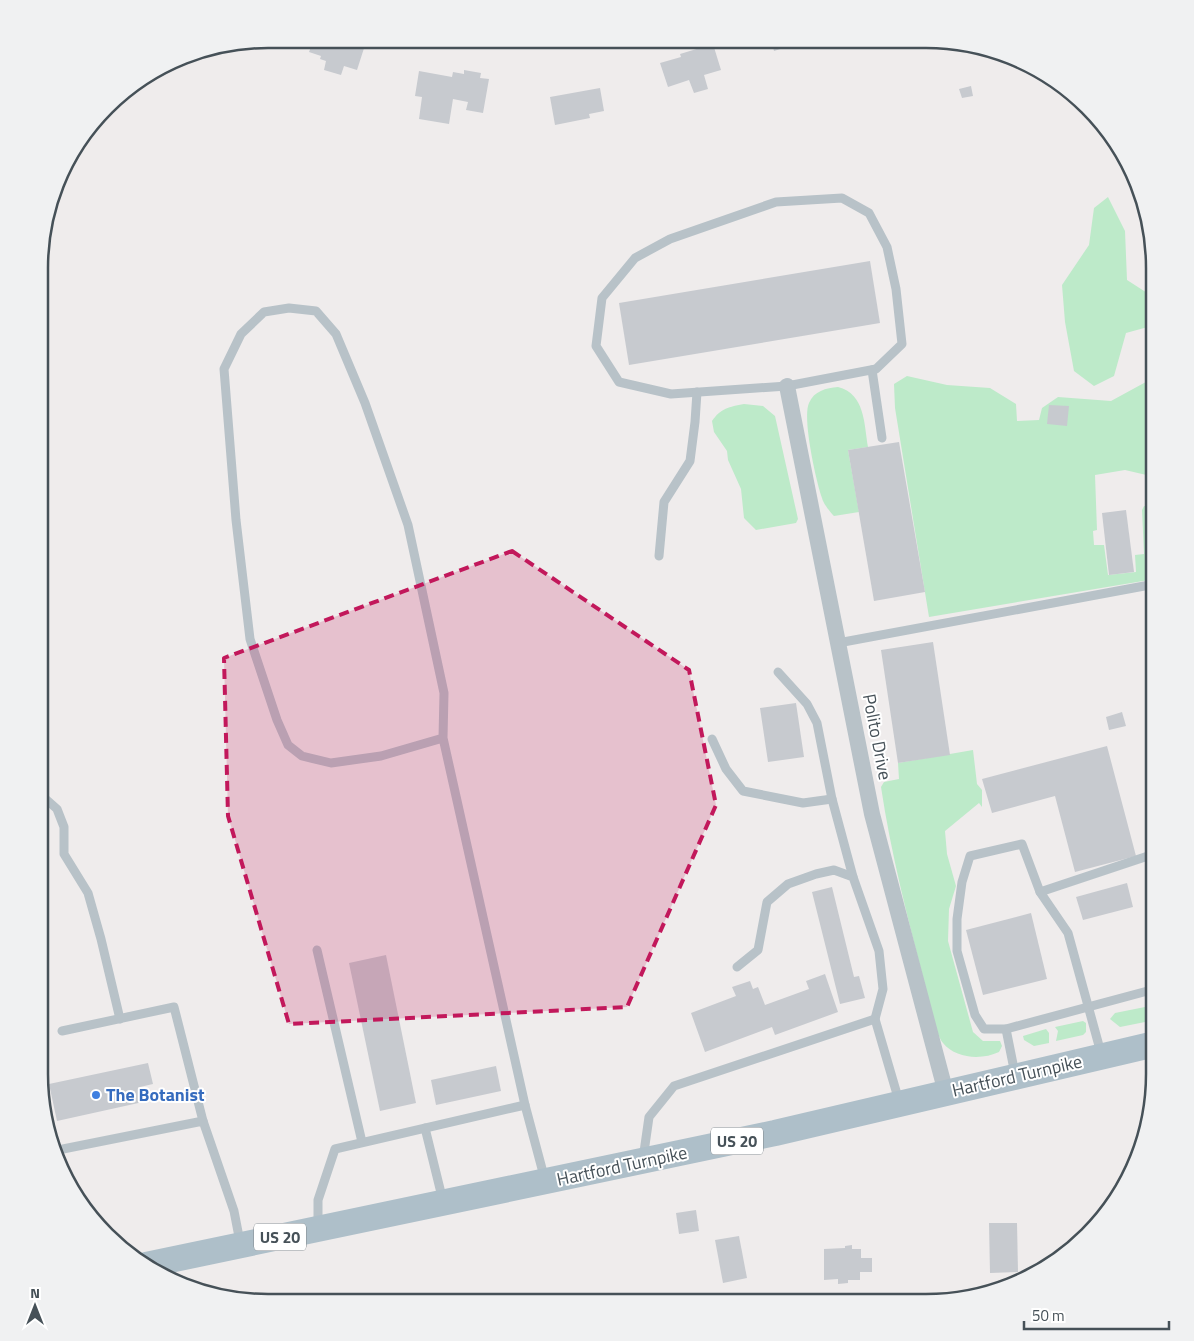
<svg xmlns="http://www.w3.org/2000/svg" width="1194" height="1341" font-family="'Titillium Web',sans-serif">
	<rect width="100%" height="100%" fill="#efecec"/>
	<g fill="#bdeac9">
		<path d="M 1108,197 L 1125,231 L 1127,280 L 1155,298 L 1155,325 L 1126,333 L 1114,376 L 1094,386 L 1074,371 L 1065,322 L 1062,285 L 1089,245 L 1094,208 Z"/>
		<path d="M 907,376 L 947,385 L 990,388 L 1016,404 L 1017,421 L 1039,420 L 1042,408 L 1058,397 L 1111,401 L 1155,377 L 1155,477 L 1125,470 L 1095,475 L 1097,530 L 1093,531 L 1094,545 L 1104,545 L 1108,575 L 1136,572 L 1135,555 L 1144,554 L 1142,510 L 1144,506 L 1155,508 L 1155,579 L 929,617 L 895,408 L 894,384 Z"/>
		<path d="M 838,387 C 865,394 864,423 868,447 L 848,450 L 859,512 L 834,516 C 830,512 823,503 822,498 C 816,481 802,418 809,403 C 814,391 826,388 838,387 Z"/>
		<path d="M 744,404 L 763,406 L 775,416 L 798,519 L 796,523 L 756,530 L 744,518 L 741,489 L 728,460 L 727,451 L 714,432 L 712,421 C 721,408 729,407 744,404 Z"/>
		<path d="M 973,750 L 977,784 L 982,790 L 982,807 L 979,803 L 945,831 L 947,854 L 956,886 L 949,909 L 948,941 L 973,1032 L 983,1041 L 1000,1041 L 1002,1046 L 999,1052 C 982,1060 956,1059 943,1043 C 935,1034 928,997 925,985 C 908,919 891,854 881,787 L 884,782 L 899,779 L 898,763 Z"/>
		<path d="M 1155,1005 L 1155,1020 L 1120,1027 L 1110,1019 L 1115,1013 Z"/>
		<path d="M 1083,1021 L 1086,1023 L 1086,1032 L 1083,1035 L 1056,1041 L 1058,1031 L 1055,1027 Z"/>
		<path d="M 1046,1029 L 1049,1033 L 1049,1043 L 1034,1046 L 1024,1040 L 1023,1036 Z"/>
	</g>
	<g fill="#c7cacf">
		<path d="M 314,39 L 357,39 L 366,42 L 357,70 L 344,66 L 341,75 L 324,70 L 326,61 L 320,59 L 321,56 L 309,52 Z"/>
		<path d="M 771,40 L 789,40 L 790,46 L 774,51 Z"/>
		<path d="M 840,40 L 858,40 L 858,46 L 841,46 Z"/>
		<path d="M 713,44 L 721,70 L 704,75 L 708,89 L 694,93 L 689,80 L 668,87 L 660,63 L 681,57 L 680,54 Z"/>
		<path d="M 464,70 L 481,73 L 480,78 L 489,79 L 483,113 L 466,110 L 468,102 L 453,99 L 449,124 L 419,119 L 422,97 L 415,96 L 419,71 L 452,77 L 453,72 L 464,74 Z"/>
		<path d="M 971,86 L 973,96 L 962,98 L 959,89 Z"/>
		<path d="M 600,88 L 604,111 L 589,114 L 590,118 L 555,125 L 550,97 Z"/>
		<path d="M 870,261 L 880,323 L 629,365 L 619,303 Z"/>
		<path d="M 1049,405 L 1069,406 L 1067,426 L 1047,424 Z"/>
		<path d="M 899,442 L 925,592 L 874,601 L 848,450 Z"/>
		<path d="M 1126,510 L 1134,572 L 1109,575 L 1102,513 Z"/>
		<path d="M 933,642 L 950,755 L 898,763 L 881,650 Z"/>
		<path d="M 1155,674 L 1155,701 L 1152,702 L 1145,676 Z"/>
		<path d="M 796,703 L 804,757 L 768,762 L 760,708 Z"/>
		<path d="M 1122,712 L 1126,726 L 1109,730 L 1106,717 Z"/>
		<path d="M 1107,746 L 1136,856 L 1075,872 L 1055,796 L 992,813 L 982,779 Z"/>
		<path d="M 1127,883 L 1133,907 L 1083,920 L 1076,897 Z"/>
		<path d="M 832,887 L 854,977 L 859,976 L 865,998 L 840,1004 L 812,892 Z"/>
		<path d="M 1031,913 L 1047,979 L 983,995 L 966,930 Z"/>
		<path d="M 386,955 L 416,1103 L 380,1111 L 349,963 Z"/>
		<path d="M 825,974 L 838,1012 L 775,1035 L 772,1027 L 705,1052 L 691,1013 L 736,996 L 732,987 L 750,981 L 753,989 L 758,987 L 765,1005 L 809,989 L 806,981 Z"/>
		<path d="M 148,1063 L 153,1084 L 140,1087 L 143,1102 L 57,1121 L 49,1084 Z"/>
		<path d="M 496,1066 L 501,1091 L 436,1105 L 431,1080 Z"/>
		<path d="M 696,1210 L 699,1231 L 679,1234 L 676,1213 Z"/>
		<path d="M 989,1223 L 1017,1223 L 1018,1272 L 990,1273 Z"/>
		<path d="M 739,1236 L 747,1278 L 723,1283 L 715,1240 Z"/>
		<path d="M 852,1245 L 852,1249 L 861,1249 L 861,1258 L 872,1258 L 872,1272 L 860,1272 L 860,1280 L 848,1280 L 848,1283 L 838,1284 L 838,1279 L 824,1280 L 824,1249 L 845,1248 L 845,1246 Z"/>
	</g>
	<g fill="none" stroke-linecap="round" stroke-linejoin="round">
		<g stroke="#b8c2c8" stroke-width="9">
			<path d="M 842,198 L 869,213 L 887,247 L 896,289 L 902,344 L 876,369 L 787,386 L 671,394 L 619,382 L 596,346 L 602,298 L 635,258 L 670,239 L 776,202 Z"/>
			<path d="M 872,370 L 882,438"/>
			<path d="M 659,556 L 664,502 L 690,461 L 695,422 L 697,392"/>
			<path d="M 838,643 L 1155,584"/>
			<path d="M 778,672 L 807,704 L 817,723 L 832,799 L 853,877"/>
			<path d="M 443,738 L 381,756 L 331,763 L 302,756 L 288,745 L 277,720 L 250,639 L 236,520 L 224,369 L 241,334 L 264,312 L 289,308 L 316,311 L 336,334 L 365,403 L 408,525 L 444,693 L 443,738 L 525,1105"/>
			<path d="M 712,739 L 726,769 L 743,791 L 803,803 L 832,799"/>
			<path d="M 40,794 L 57,809 L 64,827 L 64,854 L 88,893 L 101,939 L 120,1019"/>
			<path d="M 317,950 L 362,1142"/>
			<path d="M 737,967 L 758,950 L 767,902 L 788,884 L 816,874 L 834,870 L 853,877 L 879,951 L 883,989 L 875,1019"/>
			<path d="M 1006,1029 L 984,1029 L 975,1015 L 957,951 L 957,919 L 962,882 L 970,856 L 1022,844 L 1040,892"/>
			<path d="M 62,1031 L 174,1007 L 203,1121"/>
			<path d="M 1101,1053 L 1068,933 L 1040,892 L 1148,856 L 1155,848"/>
			<path d="M 1015,1074 L 1006,1029 L 1155,989"/>
			<path d="M 425,1128 L 443,1201"/>
			<path d="M 53,1151 L 203,1121 L 234,1211 L 240,1242"/>
			<path d="M 643,1159 L 649,1117 L 674,1086 L 875,1019 L 899,1101"/>
			<path d="M 318,1227 L 318,1200 L 335,1149 L 525,1105 L 545,1180"/>
		</g>
		<path stroke="#b8c2c8" stroke-width="16" d="M 787,386 L 872,814 L 946,1093"/>
		<path stroke="#aebfc9" stroke-width="26" d="M 146,1265 L 775,1133 L 1155,1044"/>
	</g>
	<path fill="#c2185b" fill-opacity="0.2" stroke="#c2185b" stroke-width="4" stroke-dasharray="10 6" stroke-linejoin="round" d="M 512,551 L 689,670 L 716,805 L 627,1007 L 289,1024 L 228,816 L 224,658 Z"/>
	<circle fill="#3f7fe0" stroke="#fff" stroke-width="2" cx="96" cy="1095" r="5"/>
	<g text-anchor="middle" stroke-width="4" stroke-linejoin="round" paint-order="stroke">
		<g fill="#fff" stroke="#7e858a" stroke-width="1">
			<rect x="711" y="1127.5" width="52" height="27" rx="4"/>
			<rect x="254" y="1223.5" width="52" height="27" rx="4"/>
		</g>
		<g font-size="16" font-weight="bold" fill="#465158">
			<text x="737" y="1147">US 20</text>
			<text x="280" y="1243">US 20</text>
		</g>
		<g font-size="18" fill="#465158" stroke="#fff">
			<text transform="translate(877 737) rotate(79)" y="6">Polito Drive</text>
			<text transform="translate(1017 1076) rotate(-13)" y="6">Hartford Turnpike</text>
			<text transform="translate(622 1166) rotate(-12)" y="6">Hartford Turnpike</text>
		</g>
		<g font-size="18" font-weight="bold" fill="#366cbe" stroke="#fff" text-anchor="start">
			<text x="106" y="1101">The Botanist</text>
		</g>
	</g>
	<path d="M0 0H1194V1341H0ZM268 48H926A220 220 0 0 1 1146 268V1074A220 220 0 0 1 926 1294H268A220 220 0 0 1 48 1074V268A220 220 0 0 1 268 48Z" fill="#f0f1f2" fill-rule="evenodd"/>
	<path fill="none" stroke="#465158" stroke-width="2.5" d="M268 48H926A220 220 0 0 1 1146 268V1074A220 220 0 0 1 926 1294H268A220 220 0 0 1 48 1074V268A220 220 0 0 1 268 48Z"/>
	<g transform="translate(35 1306)" stroke="#ffffff" stroke-width="4" paint-order="stroke">
	<path d="M0-4L9 19L0 12L-9 19Z" fill="#465158"/>
	<text y="-8" font-size="14" font-weight="bold" text-anchor="middle" fill="#465158">N</text>
	</g>
	<path d="M1024 1321v8h145v-8" fill="none" stroke="#465158" stroke-width="2.5"/>
	<text x="1032" y="1321" font-size="15" fill="#465158" stroke="#ffffff" stroke-width="4" paint-order="stroke">50 m</text>
</svg>
